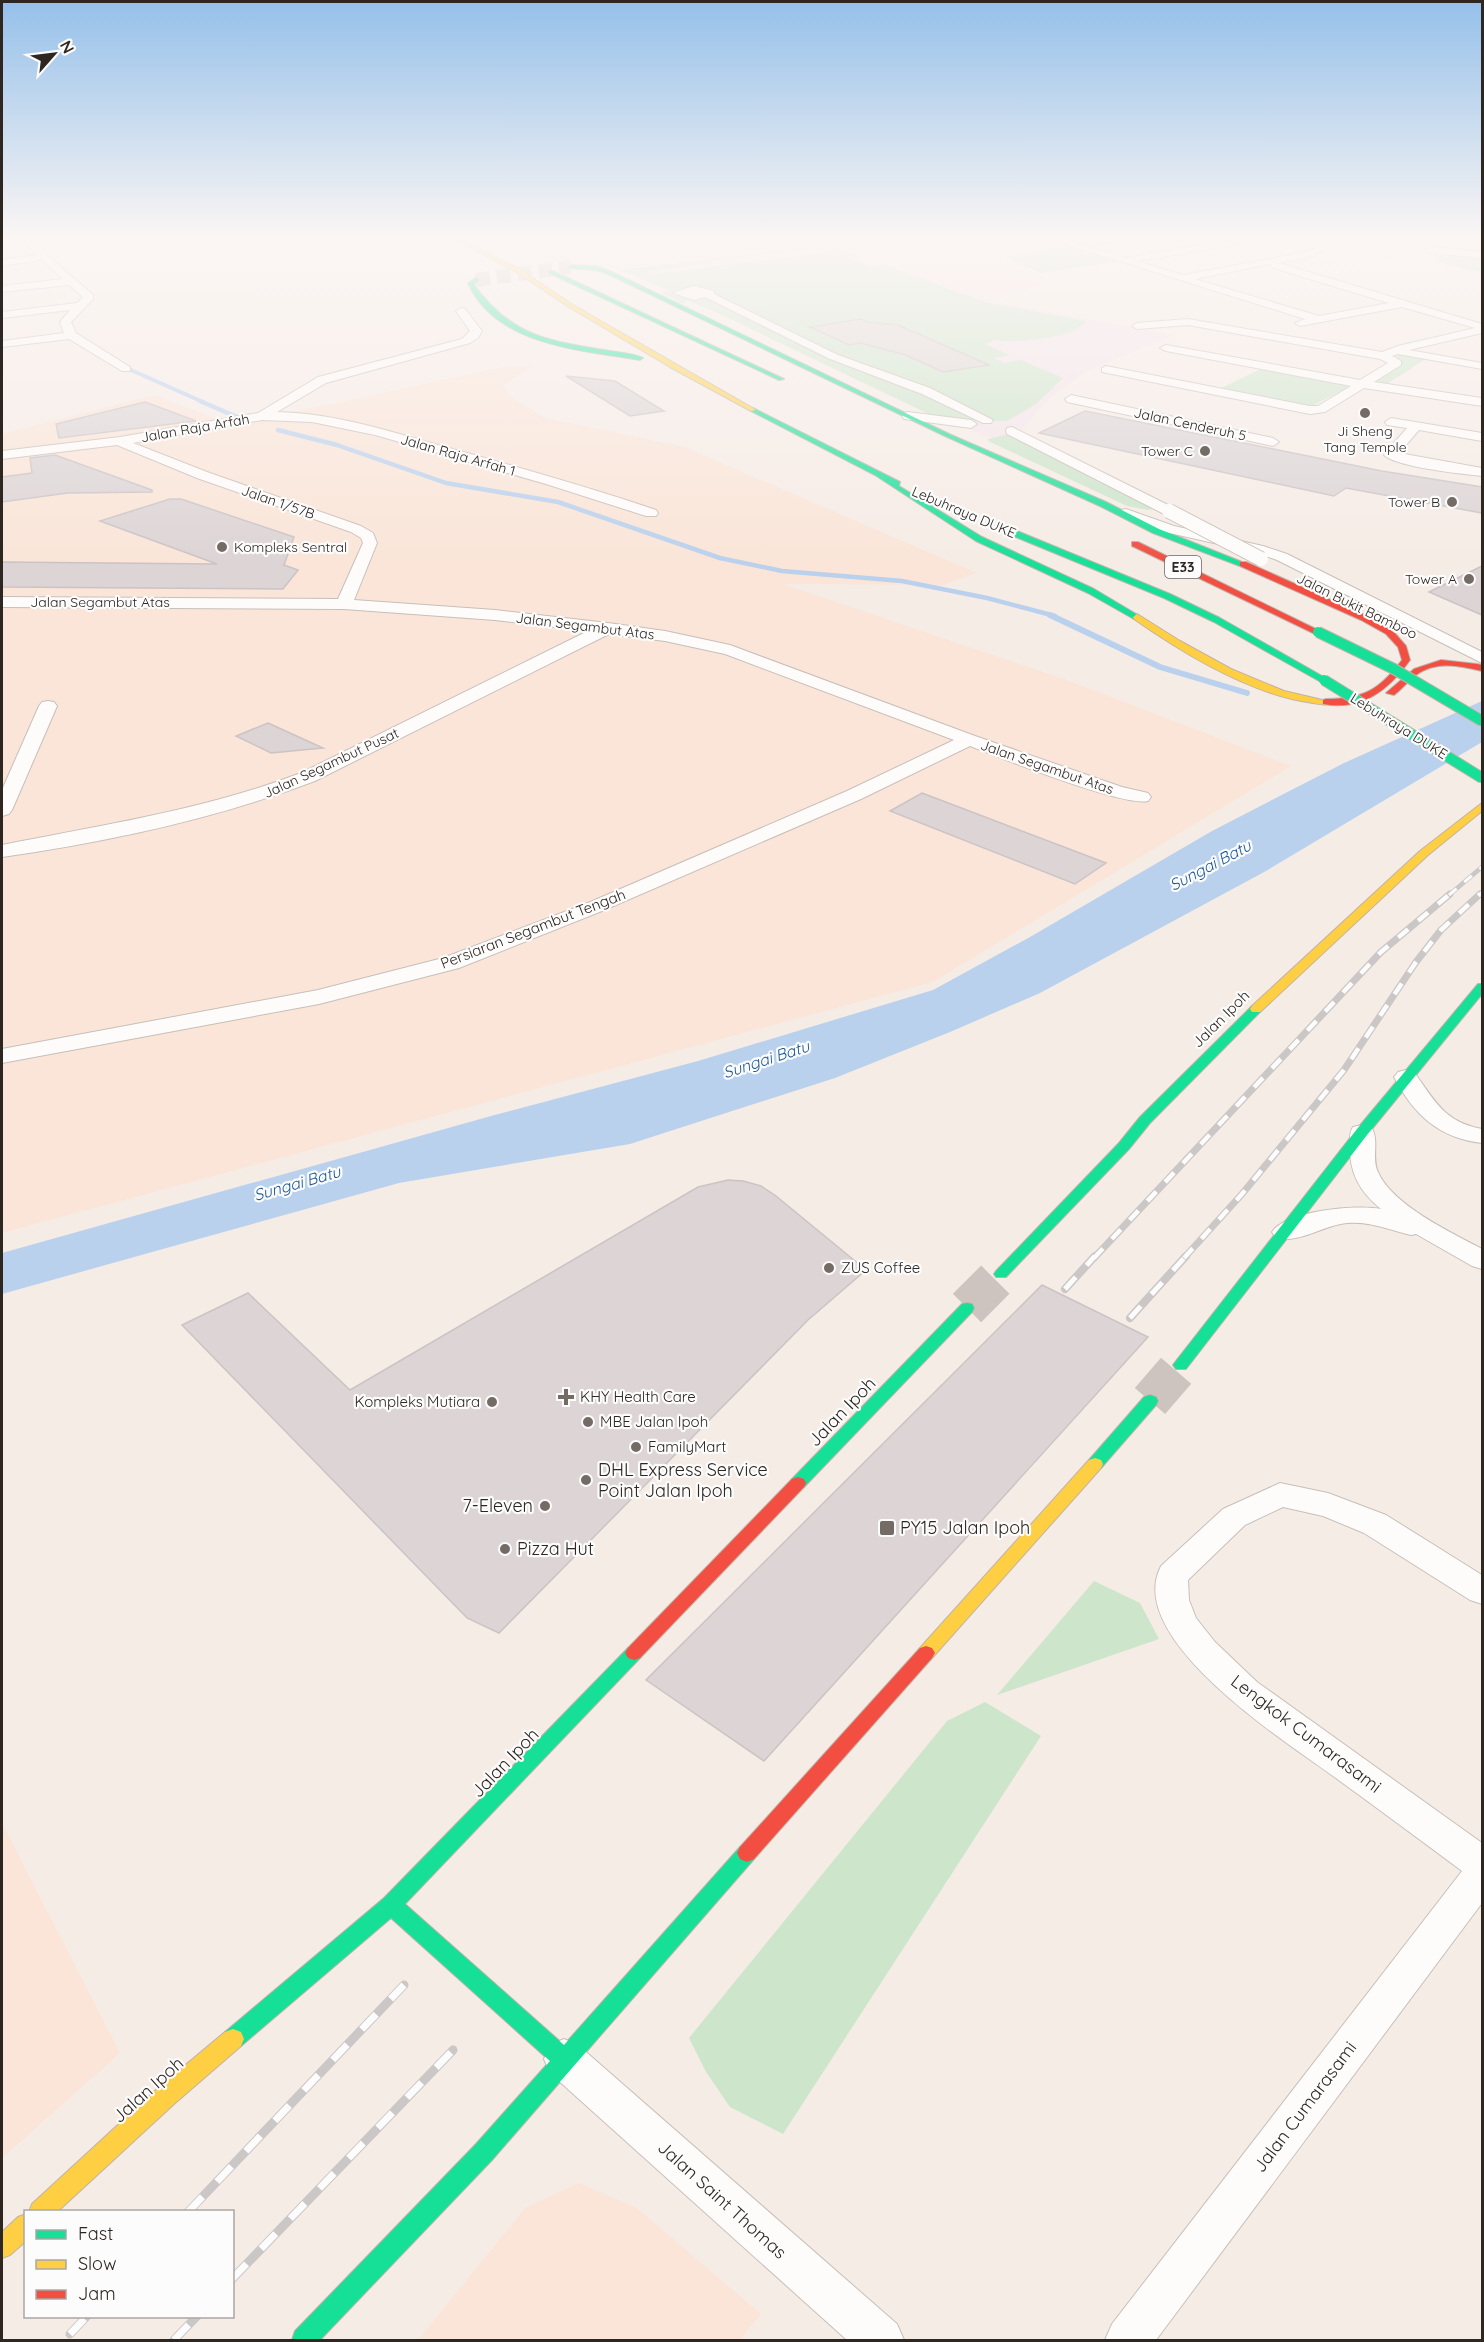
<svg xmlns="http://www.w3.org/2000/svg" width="1484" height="2342" font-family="Quicksand,sans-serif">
	<rect width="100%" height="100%" fill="#f6ece6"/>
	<g fill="#f4e4ea">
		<path d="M 2,237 L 30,237 L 68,271 L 2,282 Z"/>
		<path d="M 509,237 L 855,237 L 617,269 L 560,262 Z"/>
		<path d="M 870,237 L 958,237 L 1053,282 L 993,301 L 1174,335 L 1085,372 L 1049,399 L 1021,430 L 996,441 L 630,273 Z"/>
		<path d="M 1377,251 L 1405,259 L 1317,271 L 1291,263 Z"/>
	</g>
	<g fill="#fae5d8">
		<path d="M 509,366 L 532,367 L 504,384 L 509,396 L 545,418 L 684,447 L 977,573 L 942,585 L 783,584 L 1067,680 L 1291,766 L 933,982 L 2,1233 L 2,434 L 154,395 L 232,425 Z"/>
		<path d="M 2,1823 L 120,2053 L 2,2158 Z"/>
		<path d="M 579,2183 L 637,2208 L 761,2314 L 740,2340 L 418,2340 L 525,2208 Z"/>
	</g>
	<g fill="#cce5cb">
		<path d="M 869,237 L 889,237 L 842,243 L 846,245 L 833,245 L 711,261 L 712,263 L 652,271 L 646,275 L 830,252 L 825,250 L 838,248 L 859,256 L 848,258 L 869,266 L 885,265 L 985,302 L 1086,321 C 1082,325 1077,330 1071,332 C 1051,339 1013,343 992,340 L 992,342 L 984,344 L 1010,355 L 994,358 L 1004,363 L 1021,360 L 1063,378 L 1036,404 L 1007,421 L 943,421 L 720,314 L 687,300 L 683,304 L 660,292 L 670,291 L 620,270 L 773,252 Z"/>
		<path d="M 1072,246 L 1120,261 L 1040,273 L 1004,256 Z"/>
		<path d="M 1433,252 L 1482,256 L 1482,273 L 1438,262 Z"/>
		<path d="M 1401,354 L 1427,358 L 1384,386 L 1371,382 L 1402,363 L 1396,356 Z"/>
		<path d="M 1261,369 L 1353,385 L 1310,407 L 1217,390 Z"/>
		<path d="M 1008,434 L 1155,508 L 1148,510 L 1127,506 L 988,441 L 988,439 Z"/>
		<path d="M 1094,1581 L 1140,1603 L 1159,1639 L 997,1695 Z"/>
		<path d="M 985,1702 L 1041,1736 L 783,2134 L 730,2107 L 706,2072 L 689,2038 L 947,1721 Z"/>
	</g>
	<path fill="#bad1ed" d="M 1482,701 L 1482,742 L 1266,871 L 1040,993 L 950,1032 L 835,1078 L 630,1144 L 399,1183 L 2,1294 L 2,1253 L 491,1116 L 698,1061 L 933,990 L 1030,937 L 1212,831 L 1344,763 Z"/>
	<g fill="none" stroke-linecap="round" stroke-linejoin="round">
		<path stroke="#bad1ed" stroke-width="4" d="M 131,370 L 203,402"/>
		<g stroke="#bad1ed" stroke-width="4.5">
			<path d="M 200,401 L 237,417"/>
			<path d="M 278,430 L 337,445 L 446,483 L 558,502 L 720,558 L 782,571 L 902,581 L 987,598 L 1055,616"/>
		</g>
		<path stroke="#bad1ed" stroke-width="6" d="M 1050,615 L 1160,667 L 1247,693"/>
	</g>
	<g fill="#dcd4d5" stroke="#cbc3c4" stroke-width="1.5">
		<path d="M 861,319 L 867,322 L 898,325 L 989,365 L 943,372 L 906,355 L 860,343 L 849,345 L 810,327 Z"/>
		<path d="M 566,376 L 615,381 L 664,411 L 630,416 Z"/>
		<path d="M 145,402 L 196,421 L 59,438 L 56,424 Z"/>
		<path d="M 1085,411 L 1382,471 L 1482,487 L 1482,513 L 1346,488 L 1334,496 L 1039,433 Z"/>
		<path d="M 55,455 L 152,490 L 152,492 L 68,493 L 2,502 L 2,477 L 32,473 L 30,458 Z"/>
		<path d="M 170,499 L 181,499 L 294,537 L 284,565 L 298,570 L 283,589 L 2,587 L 2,562 L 217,564 L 100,521 Z"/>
		<path d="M 1482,566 L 1482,615 L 1429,592 Z"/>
		<path d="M 268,723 L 323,748 L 271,753 L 236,736 Z"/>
		<path d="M 922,793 L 1106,863 L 1075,884 L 890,811 Z"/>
		<path d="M 728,1180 L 743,1181 L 761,1186 L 776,1196 L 866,1270 L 808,1320 L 499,1633 L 467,1618 L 182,1325 L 248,1293 L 350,1390 L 698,1187 Z"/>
		<path d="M 1042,1285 L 1148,1337 L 764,1761 L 646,1680 Z"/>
	</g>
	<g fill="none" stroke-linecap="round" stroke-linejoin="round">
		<g stroke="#cec4bf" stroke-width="40" stroke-dasharray="40 20" stroke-linecap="butt">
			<path d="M 967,1308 L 1001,1274"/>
			<path d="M 1150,1401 L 1181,1365"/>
		</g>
		<path stroke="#cec4bf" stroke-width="14" stroke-dasharray="14 7" stroke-linecap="butt" d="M 476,280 L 571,267"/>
		<g stroke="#c7bfb9" stroke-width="2">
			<g id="street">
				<path d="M 22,237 L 32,237 L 47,255 L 93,295 L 93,299 L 71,322 L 76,333 L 130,367 L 130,371 L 122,371 L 69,339 L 2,347 L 2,341 L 64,333 L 60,322 L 70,310 L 2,318 L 2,312 L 77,303 L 83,297 L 69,285 L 2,292 L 2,286 L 63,279 L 42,260 L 2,266 L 2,260 L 37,255 Z"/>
				<path d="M 1043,237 L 1056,237 L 1126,258 L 1242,237 L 1256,237 L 1234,245 L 1137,261 L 1183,275 L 1307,252 L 1337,237 L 1347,237 L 1313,256 L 1279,263 L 1482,324 L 1482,333 L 1409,350 L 1482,363 L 1482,369 L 1398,354 L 1392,356 L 1401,361 L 1401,365 L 1374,382 L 1482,398 L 1482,406 L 1364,388 L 1325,412 L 1310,414 L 1102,372 L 1102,368 L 1106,366 L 1310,406 L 1318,406 L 1351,386 L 1166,351 L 1160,348 L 1166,345 L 1360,380 L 1388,363 L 1380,359 L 1188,325 L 1137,329 L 1132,326 L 1137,323 L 1188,319 L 1382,352 L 1398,346 L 1475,328 L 1402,307 L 1300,326 L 1295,323 L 1305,319 ZM 1270,264 L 1273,268 L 1389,303 L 1319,316 L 1195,279 Z"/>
				<path d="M 1102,237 L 1124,237 C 1115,242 1095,246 1086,241 Z"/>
				<path d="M 1430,247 L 1482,252 L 1482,258 L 1427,252 L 1425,250 Z"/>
				<path d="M 694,286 L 714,291 L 714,294 L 838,355 L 930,388 L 993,420 L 991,423 L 983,423 L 922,394 L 830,359 L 705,297 L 694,300 L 673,293 Z"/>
				<path d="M 461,308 L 465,309 L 482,331 L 478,338 L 470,343 L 326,383 L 277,412 C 334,413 388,431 442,446 C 514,466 585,486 656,510 L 658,513 L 656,516 L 646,516 L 546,484 L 375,435 L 312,422 L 262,420 L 133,443 L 207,472 L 361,526 L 373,533 L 377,543 L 354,600 L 495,610 L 608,623 L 665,631 L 730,645 L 975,736 L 1122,787 L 1148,793 L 1151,797 L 1148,801 C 1123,807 1001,758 970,746 L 861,799 L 602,911 L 459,968 L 319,1004 L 2,1063 L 2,1049 L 318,990 L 443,958 L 588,903 L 847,791 L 954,740 L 725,654 L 665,641 L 609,634 L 315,781 C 215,819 107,842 2,857 L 2,845 C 103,825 204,810 301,773 L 588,631 L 495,620 L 344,609 L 2,607 L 2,597 L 338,599 L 363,543 L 361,538 L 351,532 L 197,478 L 117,445 L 2,459 L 2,451 L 120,437 L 258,413 L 318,377 L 462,339 L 470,331 L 456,311 Z"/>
				<path d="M 1071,395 L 1273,438 L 1279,442 L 1273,446 L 1067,402 L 1065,399 Z"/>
				<path d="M 908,412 L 971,420 L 977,424 L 971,428 L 904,419 L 902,416 L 904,413 Z"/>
				<path d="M 1391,418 L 1482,433 L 1482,441 L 1419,430 L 1399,453 L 1482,468 L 1482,476 C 1463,474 1396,467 1384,455 L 1386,452 L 1407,428 L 1387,425 L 1385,422 Z"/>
				<path d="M 1012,427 L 1174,508 L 1176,511 L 1169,515 L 1164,514 L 1007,434 L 1006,431 L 1007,428 Z"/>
				<path d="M 1126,509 L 1174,526 L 1263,546 L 1287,554 L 1482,652 L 1482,663 L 1277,560 L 1254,552 L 1165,532 L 1121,516 L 1119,513 L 1121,510 Z"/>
				<path d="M 48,701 L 54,702 L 57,706 L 12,810 L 9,814 L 2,816 L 2,790 L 39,706 L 42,702 Z"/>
				<path d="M 1406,1070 L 1414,1072 C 1435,1101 1444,1122 1482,1129 L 1482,1143 C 1439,1138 1414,1115 1394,1077 L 1398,1072 Z"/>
				<path d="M 1362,1125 L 1371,1127 C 1380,1140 1371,1158 1378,1172 C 1392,1205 1452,1233 1482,1249 L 1482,1269 L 1472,1266 L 1416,1234 L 1411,1235 C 1390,1230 1370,1221 1347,1223 C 1324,1225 1298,1244 1276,1238 L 1272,1232 C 1285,1211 1357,1204 1381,1209 C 1360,1192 1349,1173 1350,1145 C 1350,1138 1349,1133 1353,1127 Z"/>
				<path d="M 1280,1483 L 1328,1493 L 1386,1515 L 1482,1575 L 1482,1604 L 1470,1600 L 1364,1533 L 1323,1516 L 1283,1507 L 1245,1525 L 1188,1580 L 1189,1600 L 1196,1618 L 1215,1642 L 1257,1682 L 1482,1843 L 1482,1903 L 1156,2340 L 1105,2340 L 1112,2324 L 1462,1871 C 1419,1839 1376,1807 1333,1776 C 1285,1741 1123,1638 1161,1566 L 1223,1509 Z"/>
				<path d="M 564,2039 L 578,2045 L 897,2324 L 904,2340 L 847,2340 L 550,2073 L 544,2059 L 550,2045 Z"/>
			</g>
		</g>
		<g stroke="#c0b3a9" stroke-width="2">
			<g id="fast">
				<path d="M 571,265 L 596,266 L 612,272 L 949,434 L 1106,502 L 1159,529 L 1247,564 L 1240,566 L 1153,533 L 1100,506 L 945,436 L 608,274 L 595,270 L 569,268 Z"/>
				<path d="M 549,271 L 553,271 L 784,379 L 779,380 L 549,273 Z"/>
				<path d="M 476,278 L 479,280 L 474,284 L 475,286 C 510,333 542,340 598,349 C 612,352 631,352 643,358 L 640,360 C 582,350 496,346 468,283 Z"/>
				<path d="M 753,408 L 900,482 L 899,486 L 982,537 L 1094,589 L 1141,617 L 1134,619 L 1088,593 L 976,541 L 875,475 L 751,411 Z"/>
				<path d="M 1011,531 L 1017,531 L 1170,594 L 1220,618 L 1329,680 L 1321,682 L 1214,622 L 1164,598 L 1011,535 Z"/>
				<path d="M 1478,984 L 1482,984 L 1482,994 L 1367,1135 L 1186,1369 L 1176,1369 L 1173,1365 L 1176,1361 L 1357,1129 Z"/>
				<path d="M 1256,1005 L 1262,1009 L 1260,1012 L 1150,1123 L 1129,1149 L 1006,1277 L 996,1277 L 994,1274 L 996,1271 L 1119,1143 L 1140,1117 L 1252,1006 Z"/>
				<path d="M 967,1303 L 972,1304 L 974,1308 L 972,1312 L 804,1487 L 798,1489 L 792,1487 L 790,1483 L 792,1479 L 962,1304 Z"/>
				<path d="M 1150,1395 L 1156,1397 L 1158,1401 L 1156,1405 L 1101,1468 L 1095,1470 L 1089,1468 L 1087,1464 L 1089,1460 L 1144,1397 Z"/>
				<path d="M 634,1646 L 640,1648 L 643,1653 L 640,1658 L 405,1904 L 564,2045 L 740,1847 L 747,1844 L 754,1847 L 757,1853 L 754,1859 L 492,2160 L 320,2340 L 292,2340 L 295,2331 L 476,2144 L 550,2061 L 391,1918 L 241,2046 L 233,2049 L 225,2046 L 222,2039 L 225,2032 L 384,1898 L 628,1648 Z"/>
			</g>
		</g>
		<g stroke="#c0b3a9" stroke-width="2">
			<g id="slow">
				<path d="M 449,237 L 454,237 L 519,269 L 573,305 L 756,410 L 751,411 L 670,367 L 569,307 L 515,271 Z"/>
				<path d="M 1137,614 L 1180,641 L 1231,669 L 1284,691 L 1331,702 C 1325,706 1320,704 1313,703 C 1252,695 1184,654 1134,619 L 1133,617 Z"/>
				<path d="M 1482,803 L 1482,811 L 1428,855 L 1260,1012 L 1252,1012 L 1250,1009 L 1252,1006 L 1420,851 Z"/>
				<path d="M 1095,1458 L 1101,1460 L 1103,1464 L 1101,1468 L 932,1658 L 926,1660 L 920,1658 L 917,1653 L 920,1648 L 1089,1460 Z"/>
				<path d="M 233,2029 L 241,2032 L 244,2039 L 241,2046 L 174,2104 L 57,2212 L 29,2212 L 32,2204 L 158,2088 L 225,2032 Z"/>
				<path d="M 26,2214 L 26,2241 L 10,2255 L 2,2258 L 2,2232 L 18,2217 Z"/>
			</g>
		</g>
		<g stroke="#c0b3a9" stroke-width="2">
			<g id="jam">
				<path d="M 1132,542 L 1138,542 L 1322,632 L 1315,634 L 1132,546 Z"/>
				<path d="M 1240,562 L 1246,562 L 1367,616 L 1392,630 L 1406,646 L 1410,660 C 1389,690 1362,711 1323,704 L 1323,700 L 1326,699 C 1364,699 1379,690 1402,660 L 1398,647 L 1386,634 L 1361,620 L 1240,566 Z"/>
				<path d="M 1441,660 L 1477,664 L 1482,665 L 1482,671 C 1460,666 1437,660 1416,675 C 1408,681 1402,689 1394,695 L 1386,693 L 1414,669 Z"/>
				<path d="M 798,1477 L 804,1479 L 806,1483 L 804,1487 L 640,1658 L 634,1660 L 628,1658 L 625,1653 L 628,1648 L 792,1479 Z"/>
				<path d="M 926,1646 L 932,1648 L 935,1653 L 932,1658 L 754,1859 L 747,1862 L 740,1859 L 737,1853 L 740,1847 L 920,1648 Z"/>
			</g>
		</g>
		<use href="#street" fill="#fefcfb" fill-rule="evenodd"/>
		<use href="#fast" fill="#16e098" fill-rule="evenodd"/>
		<use href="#slow" fill="#ffcf43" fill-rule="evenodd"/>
		<use href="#jam" fill="#f24e42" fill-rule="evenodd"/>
		<g stroke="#cac7c6" stroke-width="4.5">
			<g id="rail-far3">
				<path d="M 1449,895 L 1482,867"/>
				<path d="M 1479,895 L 1482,892"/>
			</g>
		</g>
		<g stroke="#cac7c6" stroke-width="7">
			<g id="rail-far2">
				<path d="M 1094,1258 L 1381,952 L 1450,894"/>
				<path d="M 1184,1258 L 1242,1194 L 1344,1070 L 1416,962 L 1441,930 L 1480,894"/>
			</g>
		</g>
		<g stroke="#cac7c6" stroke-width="8">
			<g id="rail-far1">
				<path d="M 1065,1289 L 1095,1256"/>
				<path d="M 1130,1318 L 1186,1256"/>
			</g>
		</g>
		<g stroke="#cac7c6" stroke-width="9">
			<g id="rail">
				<path d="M 188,2212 L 404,1985"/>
				<path d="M 232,2279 L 453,2050"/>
				<path d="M 70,2334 L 87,2316"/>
				<path d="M 174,2340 L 197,2316"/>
			</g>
		</g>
		<use href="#rail-far3" stroke="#fcfcfc" stroke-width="3" stroke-dasharray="10" stroke-linecap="butt"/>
		<use href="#rail-far2" stroke="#fcfcfc" stroke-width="4.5" stroke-dasharray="13" stroke-linecap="butt"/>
		<use href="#rail-far1" stroke="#fcfcfc" stroke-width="5" stroke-dasharray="16" stroke-linecap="butt"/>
		<use href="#rail" stroke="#fcfcfc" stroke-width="7" stroke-dasharray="21" stroke-linecap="butt"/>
		<g stroke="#c7bfb9" stroke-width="16" stroke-linecap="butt">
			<path id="street-bridge" d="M 1169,511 L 1261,559"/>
		</g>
		<g stroke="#c0b3a9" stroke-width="12" stroke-linecap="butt">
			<g id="fast-bridge">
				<path d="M 1318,632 L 1394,669 L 1482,721"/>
				<path d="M 1324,680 L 1482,778"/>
			</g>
		</g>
		<use href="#street-bridge" stroke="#fefcfb" stroke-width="14"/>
		<use href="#fast-bridge" stroke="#16e098" stroke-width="10"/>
	</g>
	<linearGradient id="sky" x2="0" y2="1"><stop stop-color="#95c0ea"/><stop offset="0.42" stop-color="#fbf6f4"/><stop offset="1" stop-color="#fbf6f4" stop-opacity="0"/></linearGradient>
	<rect width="1484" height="564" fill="url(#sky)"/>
	<g fill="#746b66" stroke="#fcfcfc" stroke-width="2">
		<circle cx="1365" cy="413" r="6"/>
		<circle cx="1205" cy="451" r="6"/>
		<circle cx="1452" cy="502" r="6"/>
		<circle cx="222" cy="547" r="6"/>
		<circle cx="1469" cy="579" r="6"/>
		<circle cx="829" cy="1268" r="6"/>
		<path d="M563 1388h6v6h6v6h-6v6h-6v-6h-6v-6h6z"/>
		<circle cx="492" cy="1402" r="6"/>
		<circle cx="588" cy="1422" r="6"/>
		<circle cx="636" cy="1447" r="6"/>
		<circle cx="586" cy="1480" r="6"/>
		<circle cx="545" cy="1506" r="6"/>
		<rect x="879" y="1520" width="16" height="16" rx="3"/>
		<circle cx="505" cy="1549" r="6"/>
	</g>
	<g text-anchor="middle" stroke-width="4.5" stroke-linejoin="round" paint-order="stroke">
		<g font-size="14" fill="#2e2621" stroke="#fcfcfc">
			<text transform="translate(1190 424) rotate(12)" y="5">Jalan Cenderuh 5</text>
			<text transform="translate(195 428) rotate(-10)" y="5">Jalan Raja Arfah</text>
			<text transform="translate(458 455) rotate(16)" y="5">Jalan Raja Arfah 1</text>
			<text transform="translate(278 502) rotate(19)" y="5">Jalan 1/57B</text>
			<text transform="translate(964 512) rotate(23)" y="5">Lebuhraya DUKE</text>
			<text x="100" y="607">Jalan Segambut Atas</text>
			<text transform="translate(1357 606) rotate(26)" y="5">Jalan Bukit Bamboo</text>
			<text transform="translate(585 626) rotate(7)" y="5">Jalan Segambut Atas</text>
			<text transform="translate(1399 726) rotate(32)" y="5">Lebuhraya DUKE</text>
			<text transform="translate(331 763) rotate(-25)" y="5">Jalan Segambut Pusat</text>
			<text transform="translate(1047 767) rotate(19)" y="5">Jalan Segambut Atas</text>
		</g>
		<g font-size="14" fill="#2e2621" stroke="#fcfcfc" text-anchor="end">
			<text x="1365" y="436" text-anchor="middle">Ji Sheng<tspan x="1365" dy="16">Tang Temple</tspan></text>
			<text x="1193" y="456">Tower C</text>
			<text x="1440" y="507">Tower B</text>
			<text x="234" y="552" text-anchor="start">Kompleks Sentral</text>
			<text x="1457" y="584">Tower A</text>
		</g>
		<rect fill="#fcfcfc" stroke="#6c6663" stroke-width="1.5" x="1165" y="556" width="36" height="22" rx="4.5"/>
		<g font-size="14" font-weight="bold" fill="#2e2621">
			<text x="1183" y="572">E33</text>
		</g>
		<g font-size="15" fill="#2e2621" stroke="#fcfcfc">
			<text transform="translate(533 929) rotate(-21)" y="5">Persiaran Segambut Tengah</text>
			<text transform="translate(1221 1019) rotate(-45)" y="5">Jalan Ipoh</text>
		</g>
		<g font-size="15" fill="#2e2621" stroke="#fcfcfc" text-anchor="start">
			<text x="841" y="1273">ZUS Coffee</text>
			<text x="580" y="1402">KHY Health Care</text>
			<text x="480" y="1407" text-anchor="end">Kompleks Mutiara</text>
			<text x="600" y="1427">MBE Jalan Ipoh</text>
			<text x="648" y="1452">FamilyMart</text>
		</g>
		<g font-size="16" font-style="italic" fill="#1a5797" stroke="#fcfcfc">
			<text transform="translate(1210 865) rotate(-28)" y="6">Sungai Batu</text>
			<text transform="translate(766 1059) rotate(-18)" y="6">Sungai Batu</text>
			<text transform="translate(297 1183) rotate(-16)" y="6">Sungai Batu</text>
		</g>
		<g font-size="18" fill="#2e2621" stroke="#fcfcfc">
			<text transform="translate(842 1412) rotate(-46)" y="6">Jalan Ipoh</text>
			<text transform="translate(1306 1734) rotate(37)" y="6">Lengkok Cumarasami</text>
			<text transform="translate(505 1763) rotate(-46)" y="6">Jalan Ipoh</text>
			<text transform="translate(148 2090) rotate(-42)" y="6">Jalan Ipoh</text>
			<text transform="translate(1305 2107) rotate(-53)" y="6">Jalan Cumarasami</text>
			<text transform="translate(722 2200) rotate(42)" y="6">Jalan Saint Thomas</text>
		</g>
		<g font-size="18" fill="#2e2621" stroke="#fcfcfc" text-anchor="start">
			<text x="598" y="1476">DHL Express Service<tspan x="598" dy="21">Point Jalan Ipoh</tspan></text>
			<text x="533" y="1512" text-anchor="end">7-Eleven</text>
			<text x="900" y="1534">PY15 Jalan Ipoh</text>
			<text x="517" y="1555">Pizza Hut</text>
		</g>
	</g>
	<rect width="1484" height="2342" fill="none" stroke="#2e2621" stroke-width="6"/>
	<rect x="24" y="2210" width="210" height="108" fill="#fcfcfc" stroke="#aaa6a4" stroke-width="1.5"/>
	<rect x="36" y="2230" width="30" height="9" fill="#16e098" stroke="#aaa6a4" stroke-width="1.5"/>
	<text x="78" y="2240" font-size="18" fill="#2e2621">Fast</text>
	<rect x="36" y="2260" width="30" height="9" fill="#ffcf43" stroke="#aaa6a4" stroke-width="1.5"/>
	<text x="78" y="2270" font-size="18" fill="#2e2621">Slow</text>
	<rect x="36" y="2290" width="30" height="9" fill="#f24e42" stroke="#aaa6a4" stroke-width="1.5"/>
	<text x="78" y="2300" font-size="18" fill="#2e2621">Jam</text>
	<g transform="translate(54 54) rotate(62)" stroke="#fcfcfc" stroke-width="4.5" paint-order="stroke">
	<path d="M0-4.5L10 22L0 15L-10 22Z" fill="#2e2621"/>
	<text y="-9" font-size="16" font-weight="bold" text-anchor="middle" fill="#2e2621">N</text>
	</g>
</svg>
